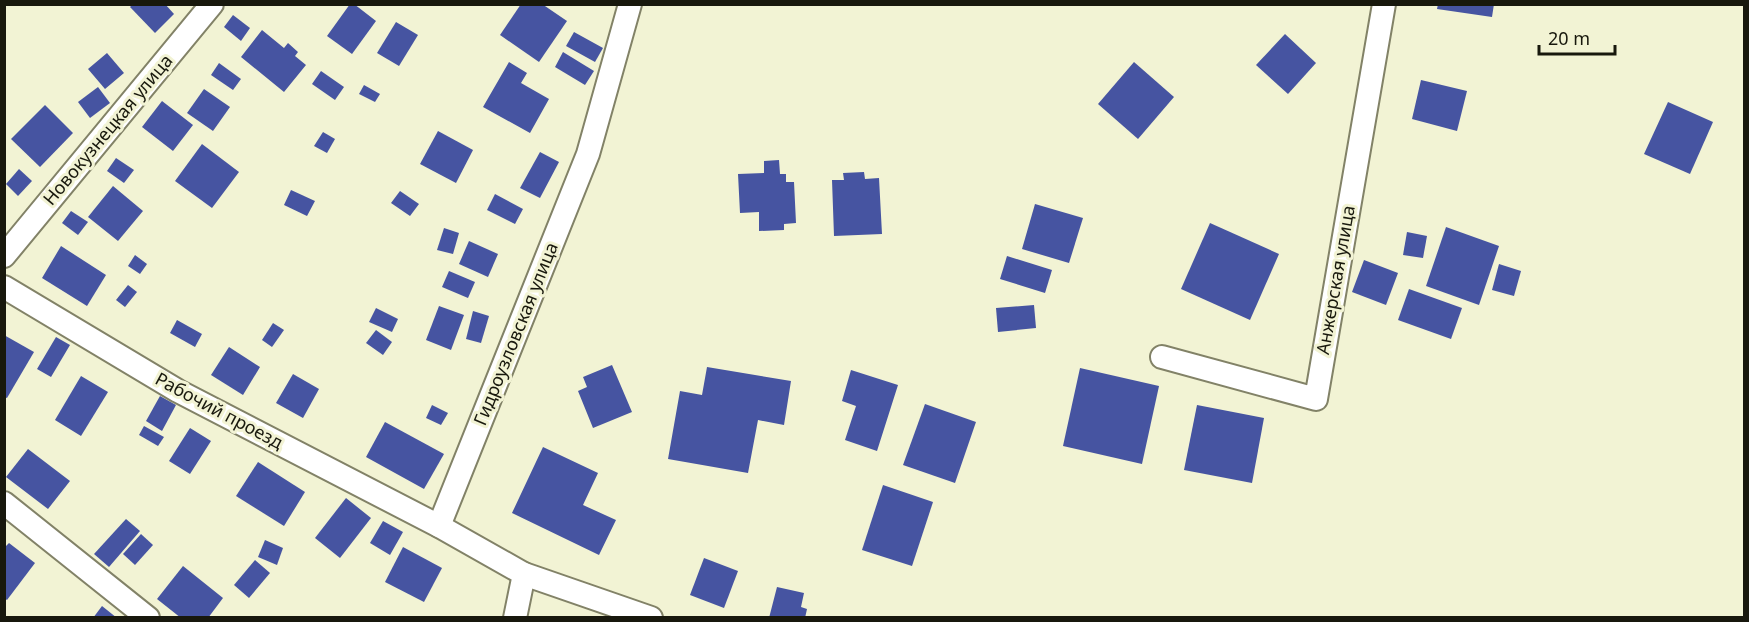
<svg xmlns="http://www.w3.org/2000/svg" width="1749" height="622" font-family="'Noto Sans',sans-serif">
	<rect width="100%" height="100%" fill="#f2f3d4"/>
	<g fill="#4654a1">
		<path d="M 133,4 L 165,4 L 174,14 L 155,33 L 130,7 Z"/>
		<path d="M 350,4 L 354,4 L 376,21 L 352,54 L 327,36 Z"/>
		<path d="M 521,4 L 542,4 L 567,21 L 539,62 L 500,35 Z"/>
		<path d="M 1438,4 L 1494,4 L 1492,17 L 1437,9 Z"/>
		<path d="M 233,15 L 250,28 L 241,41 L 224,27 Z"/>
		<path d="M 396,22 L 418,35 L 399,66 L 377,53 Z"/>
		<path d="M 262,30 L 284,48 L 288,43 L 298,52 L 295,56 L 306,65 L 284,92 L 241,57 Z"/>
		<path d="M 574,32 L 603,48 L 595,62 L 566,46 Z"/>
		<path d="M 1285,34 L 1316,63 L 1288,94 L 1256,65 Z"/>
		<path d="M 563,52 L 594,71 L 585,85 L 555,67 Z"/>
		<path d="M 107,53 L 124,73 L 105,89 L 88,69 Z"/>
		<path d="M 509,62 L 527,73 L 521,83 L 549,99 L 530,133 L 483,107 Z"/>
		<path d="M 1134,62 L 1174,97 L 1138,139 L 1098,104 Z"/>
		<path d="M 219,63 L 241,79 L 233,90 L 211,75 Z"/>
		<path d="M 321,71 L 344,87 L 335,100 L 312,84 Z"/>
		<path d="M 1421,80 L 1467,91 L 1457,131 L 1412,119 Z"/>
		<path d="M 364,85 L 380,94 L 375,102 L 359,94 Z"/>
		<path d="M 98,87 L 110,103 L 90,118 L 78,102 Z"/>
		<path d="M 204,89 L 230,107 L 213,131 L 187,113 Z"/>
		<path d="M 162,101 L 193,125 L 173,151 L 142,127 Z"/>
		<path d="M 1668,102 L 1713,122 L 1690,174 L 1644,154 Z"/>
		<path d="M 45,105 L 73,133 L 40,167 L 11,139 Z"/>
		<path d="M 438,131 L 473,150 L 456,183 L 420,164 Z"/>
		<path d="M 323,132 L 335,139 L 327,153 L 314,146 Z"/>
		<path d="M 202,144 L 239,172 L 212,208 L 175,181 Z"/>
		<path d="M 540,152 L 559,162 L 540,198 L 520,188 Z"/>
		<path d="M 116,158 L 134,170 L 124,183 L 107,171 Z"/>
		<path d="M 779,160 L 780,174 L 786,174 L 786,182 L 794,182 L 796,223 L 784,224 L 784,230 L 759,231 L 759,212 L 740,213 L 738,174 L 764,173 L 764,161 Z"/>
		<path d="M 19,169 L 32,181 L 18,196 L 6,184 Z"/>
		<path d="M 864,172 L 865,179 L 879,178 L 882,234 L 834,236 L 832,180 L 844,180 L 843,173 Z"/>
		<path d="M 113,186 L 143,211 L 118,241 L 88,217 Z"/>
		<path d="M 291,190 L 315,201 L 307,216 L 284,205 Z"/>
		<path d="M 400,191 L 419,204 L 410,216 L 391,203 Z"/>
		<path d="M 495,194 L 523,209 L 515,224 L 487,210 Z"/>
		<path d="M 1035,204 L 1083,218 L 1069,263 L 1022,249 Z"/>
		<path d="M 71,211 L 88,222 L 78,235 L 62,223 Z"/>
		<path d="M 1210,223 L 1279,254 L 1250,320 L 1181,289 Z"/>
		<path d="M 1446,227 L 1499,246 L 1479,305 L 1426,286 Z"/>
		<path d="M 444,228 L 459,233 L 453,254 L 437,250 Z"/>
		<path d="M 1407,232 L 1427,236 L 1423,258 L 1403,255 Z"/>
		<path d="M 469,241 L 498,254 L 488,277 L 459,264 Z"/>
		<path d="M 61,246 L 106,275 L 87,306 L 42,278 Z"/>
		<path d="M 135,255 L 147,264 L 140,274 L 128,266 Z"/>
		<path d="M 1007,256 L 1052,270 L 1045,293 L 1000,279 Z"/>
		<path d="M 1364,260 L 1398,273 L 1386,305 L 1352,292 Z"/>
		<path d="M 1499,264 L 1521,271 L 1514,296 L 1492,290 Z"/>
		<path d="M 449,271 L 475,282 L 468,298 L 442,287 Z"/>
		<path d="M 128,285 L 137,292 L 125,307 L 116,300 Z"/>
		<path d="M 1409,289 L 1462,308 L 1451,339 L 1398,320 Z"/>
		<path d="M 1034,305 L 1036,328 L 998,332 L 996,308 Z"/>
		<path d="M 439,306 L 464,315 L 451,350 L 426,340 Z"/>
		<path d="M 376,308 L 398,319 L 392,332 L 369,322 Z"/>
		<path d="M 473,311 L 489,316 L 481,343 L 466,339 Z"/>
		<path d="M 177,320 L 202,334 L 195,347 L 170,333 Z"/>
		<path d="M 273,323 L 284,330 L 272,347 L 262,340 Z"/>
		<path d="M 376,330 L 392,342 L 383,355 L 366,343 Z"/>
		<path d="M 4,335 L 34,352 L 7,398 L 4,397 Z"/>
		<path d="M 56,337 L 70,345 L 51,377 L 37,369 Z"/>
		<path d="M 229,347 L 260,367 L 243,395 L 211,375 Z"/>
		<path d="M 612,365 L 632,412 L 593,428 L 578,391 L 587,387 L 583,377 Z"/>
		<path d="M 707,367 L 791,381 L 784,425 L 758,420 L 748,473 L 668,459 L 680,391 L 702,395 Z"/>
		<path d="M 1080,368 L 1159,386 L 1142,464 L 1063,446 Z"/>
		<path d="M 851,370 L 898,385 L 877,451 L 845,440 L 856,406 L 842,401 Z"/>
		<path d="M 293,374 L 319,389 L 303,418 L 276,403 Z"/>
		<path d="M 81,376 L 108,392 L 81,436 L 55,420 Z"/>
		<path d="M 160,396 L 176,405 L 162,431 L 146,421 Z"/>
		<path d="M 925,404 L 976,422 L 955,483 L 903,465 Z"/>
		<path d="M 432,405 L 448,413 L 441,425 L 426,418 Z"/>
		<path d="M 1197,405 L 1264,418 L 1252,483 L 1184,470 Z"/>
		<path d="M 385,422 L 444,454 L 424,489 L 366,457 Z"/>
		<path d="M 144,426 L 164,437 L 158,446 L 139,435 Z"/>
		<path d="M 190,428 L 211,441 L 190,474 L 169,461 Z"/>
		<path d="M 543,447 L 598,473 L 583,505 L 616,520 L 599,555 L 512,513 Z"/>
		<path d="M 28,449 L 70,481 L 48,509 L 6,477 Z"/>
		<path d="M 258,462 L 305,492 L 284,526 L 236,496 Z"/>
		<path d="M 883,485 L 933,502 L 912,566 L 862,550 Z"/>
		<path d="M 346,498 L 371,518 L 340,558 L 315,538 Z"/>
		<path d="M 126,519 L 140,531 L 109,567 L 94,554 Z"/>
		<path d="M 383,521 L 403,532 L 390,555 L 370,543 Z"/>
		<path d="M 141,534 L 153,545 L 135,565 L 123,554 Z"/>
		<path d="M 265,540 L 283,548 L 277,565 L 258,557 Z"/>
		<path d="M 9,543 L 35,563 L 7,600 L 4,598 L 4,548 Z"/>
		<path d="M 403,547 L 442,568 L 424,602 L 385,582 Z"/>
		<path d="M 704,558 L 738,571 L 724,608 L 690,595 Z"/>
		<path d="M 255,560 L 270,573 L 249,598 L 234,585 Z"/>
		<path d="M 183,566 L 223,598 L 208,618 L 181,618 L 157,599 Z"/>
		<path d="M 777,587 L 804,593 L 801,607 L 807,609 L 805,618 L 769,618 Z"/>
		<path d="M 102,606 L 117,618 L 93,618 Z"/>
	</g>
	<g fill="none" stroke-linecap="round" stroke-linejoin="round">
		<g stroke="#828267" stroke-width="26">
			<g id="minor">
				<path d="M 4,256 L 212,4"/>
				<path d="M 4,287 L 178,391 L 439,526 L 524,574 L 515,618"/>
				<path d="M 1162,357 L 1316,399 L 1384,4"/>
				<path d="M 4,503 L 148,618"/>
				<path d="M 439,526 L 588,154 L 630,4"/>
				<path d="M 524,574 L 651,618"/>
			</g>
		</g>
		<use href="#minor" stroke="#fff" stroke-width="22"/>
	</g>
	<g text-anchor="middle" stroke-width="6" stroke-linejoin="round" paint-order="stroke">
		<g font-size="18" fill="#18180d" stroke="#f2f3d4">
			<text transform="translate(108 130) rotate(-50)" y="6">Новокузнецкая улица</text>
			<text transform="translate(1336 280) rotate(-80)" y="6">Анжерская улица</text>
			<text transform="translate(516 334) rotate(-68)" y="6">Гидроузловская улица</text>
			<text transform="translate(219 411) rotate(28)" y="6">Рабочий проезд</text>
		</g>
	</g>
	<rect width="1749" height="622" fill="none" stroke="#18180d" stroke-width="12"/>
	<path d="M1539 45v9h76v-9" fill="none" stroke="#18180d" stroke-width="3"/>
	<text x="1548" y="45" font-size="18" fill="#18180d" stroke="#f2f3d4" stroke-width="4.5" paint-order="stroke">20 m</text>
</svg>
